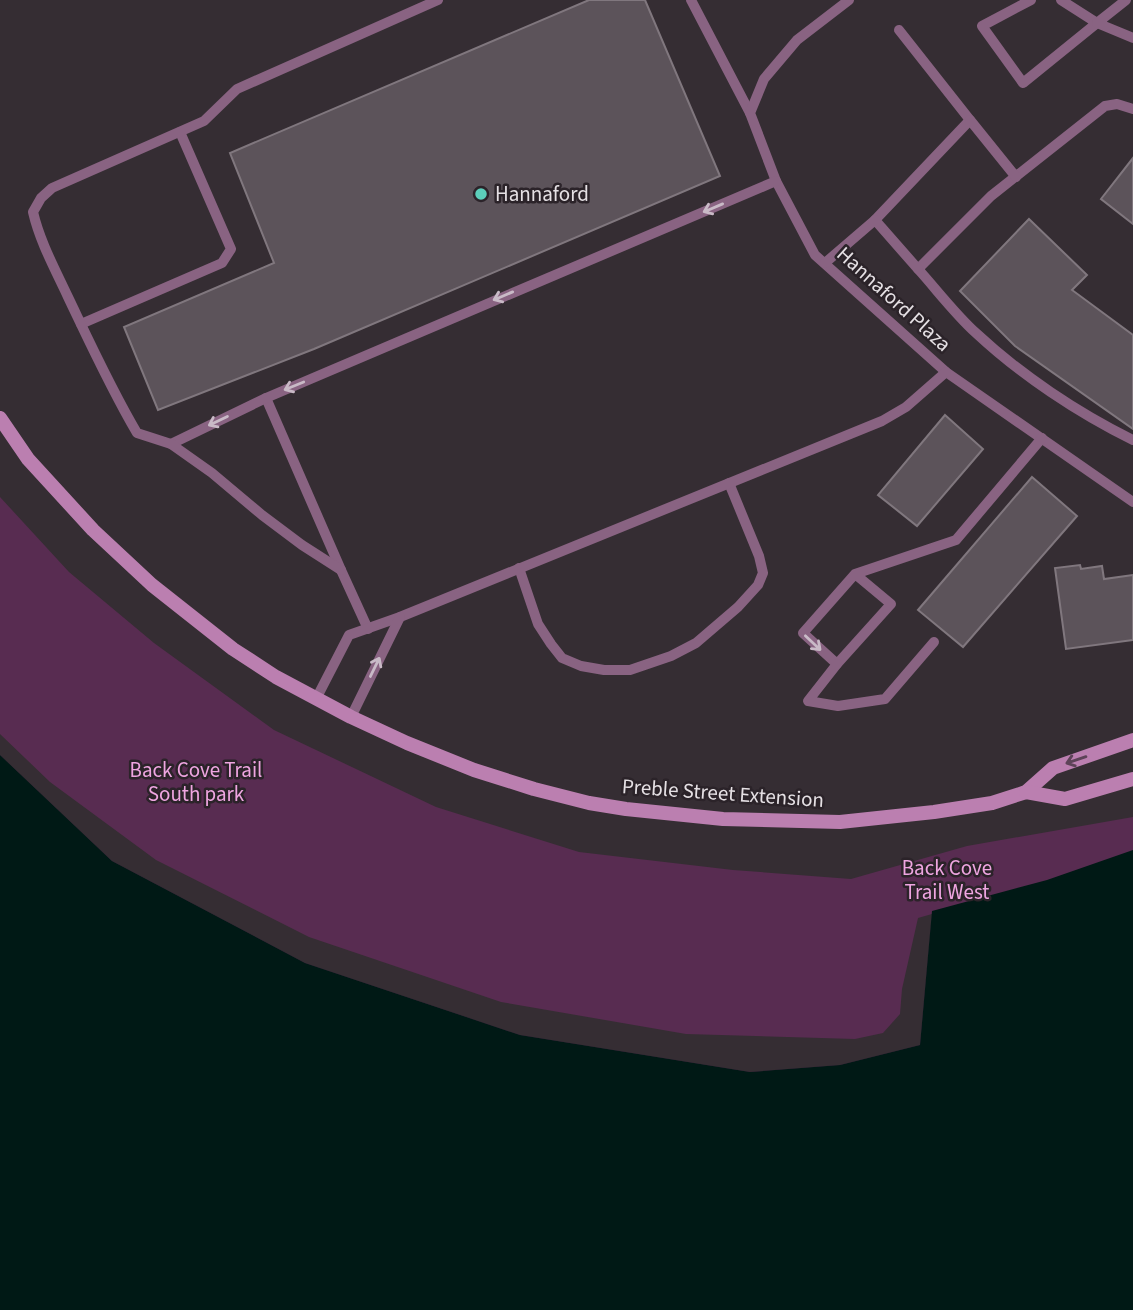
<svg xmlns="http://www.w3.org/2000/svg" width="1133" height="1310" font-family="'Source Sans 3',sans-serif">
	<rect width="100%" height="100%" fill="#352d33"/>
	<path fill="#582c51" d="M 0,497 L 69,572 L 154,643 L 274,730 L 436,807 L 579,852 L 733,870 L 851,879 L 967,846 L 1133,817 L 1133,1310 L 0,1310 L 0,755 L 112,861 L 305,963 L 520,1035 L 750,1072 L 840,1065 L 920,1045 L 932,914 L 918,918 L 902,989 L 900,1014 L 883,1033 L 855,1039 L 686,1034 L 501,1002 L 309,937 L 156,860 L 50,782 L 0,734 Z"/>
	<path fill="#001915" d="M 0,755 L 112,861 L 305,963 L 520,1035 L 750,1072 L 840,1065 L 920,1045 L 932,911 L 1047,880 L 1133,850 L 1133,1310 L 0,1310 Z"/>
	<g fill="#5c535a" stroke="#80777e" stroke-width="2">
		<path d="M 589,0 L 645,0 L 720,176 L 314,349 L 158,410 L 124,327 L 274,263 L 230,153 Z"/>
		<path d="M 1133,158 L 1133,224 L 1101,199 Z"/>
		<path d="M 1029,219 L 1087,275 L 1072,290 L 1133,335 L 1133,429 L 1015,346 L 960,291 Z"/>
		<path d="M 945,415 L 983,449 L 917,526 L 878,495 Z"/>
		<path d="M 1032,477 L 1077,516 L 963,647 L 918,610 Z"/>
		<path d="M 1080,565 L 1081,569 L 1102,566 L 1104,579 L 1133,575 L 1133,640 L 1066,649 L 1055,568 Z"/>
	</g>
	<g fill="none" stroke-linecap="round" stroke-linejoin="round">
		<g stroke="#896382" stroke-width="10">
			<path d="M 691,0 L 750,113"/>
			<path d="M 849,0 L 797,40 L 764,79 L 750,113 L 776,181 L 815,255 L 946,372 L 1133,502"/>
			<path d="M 1031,0 L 982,26 L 1023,83 L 1097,23 L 1061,0"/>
			<path d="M 1126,0 L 1097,23 L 1133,38"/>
			<path d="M 899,30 L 970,120"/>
			<path d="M 1133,109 L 1117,104 L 1105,106 L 991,196 L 918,269 C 937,290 955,314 976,333 C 1021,375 1078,413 1133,440"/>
			<path d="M 875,220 L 970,120 L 1016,177"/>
			<path d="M 825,263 L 875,220 L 918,269"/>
			<path d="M 81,324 L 222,263 L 231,249 L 180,132"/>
			<path d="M 266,398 L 341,570 L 368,629"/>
			<path d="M 171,444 L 266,398 L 776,181"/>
			<path d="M 519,568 L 538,624 L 551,644 L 562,658 L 581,666 L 604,670 L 630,670 L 671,656 L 696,643 L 738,607 L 758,585 L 763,573 L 759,556 L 729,483"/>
			<path d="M 341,570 L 302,545 L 262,515 L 212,473 L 171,444 L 137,433 C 111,389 90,343 68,297 C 55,269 40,242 33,212 L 41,198 L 52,188 L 204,121 L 237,89 L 438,0"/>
			<path d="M 855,574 L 891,604 L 837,664 L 803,633 L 855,574 L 956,540 L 1042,438"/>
			<path d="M 837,664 L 808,701 L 838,706 L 885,699 L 934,642"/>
			<path d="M 316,699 L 349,635 L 400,617 L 882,421 L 906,407 L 946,372"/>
			<path d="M 351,717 L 400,617"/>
		</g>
		<g stroke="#bb7fb0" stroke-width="14">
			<path d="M 0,418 L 28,459 L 93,530 L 152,585 L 233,649 L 276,677 L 351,717 L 407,743 L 474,770 L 534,789 L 589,803 L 626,809 L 723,819 L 840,822 L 934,812 L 992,803 L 1026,792 L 1053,768 L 1133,740"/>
			<path d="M 1026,792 L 1065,799 L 1133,779"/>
		</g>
	</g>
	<defs><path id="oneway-shaft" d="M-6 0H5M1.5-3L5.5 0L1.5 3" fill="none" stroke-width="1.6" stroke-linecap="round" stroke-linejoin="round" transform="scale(1.75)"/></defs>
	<g stroke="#c9bac7">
		<use href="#oneway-shaft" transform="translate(713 208) rotate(157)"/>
		<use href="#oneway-shaft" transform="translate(503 296) rotate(157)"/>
		<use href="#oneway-shaft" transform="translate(294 386) rotate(158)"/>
		<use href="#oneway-shaft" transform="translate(218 421) rotate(154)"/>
		<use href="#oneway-shaft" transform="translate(813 643) rotate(43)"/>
		<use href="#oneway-shaft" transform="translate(375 667) rotate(-64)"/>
	</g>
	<use stroke="#5d4358" href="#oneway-shaft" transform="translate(1076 760) rotate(161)"/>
	<circle fill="#5cceba" stroke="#2b2329" stroke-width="2.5" cx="481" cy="194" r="7"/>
	<g text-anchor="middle" stroke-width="5" stroke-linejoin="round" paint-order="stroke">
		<g font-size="21" fill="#e5e0e4" stroke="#2b2329" text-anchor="start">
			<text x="495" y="201">Hannaford</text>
		</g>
		<g font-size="21" fill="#e5e0e4" stroke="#2b2329">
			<text transform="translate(894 299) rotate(42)" y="7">Hannaford Plaza</text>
			<text transform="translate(723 793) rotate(4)" y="7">Preble Street Extension</text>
		</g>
		<g font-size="21" fill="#efa5e1" stroke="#2b2329">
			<text x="196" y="777">Back Cove Trail<tspan x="196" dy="24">South park</tspan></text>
			<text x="947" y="875">Back Cove<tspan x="947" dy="24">Trail West</tspan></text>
		</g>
	</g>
</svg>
